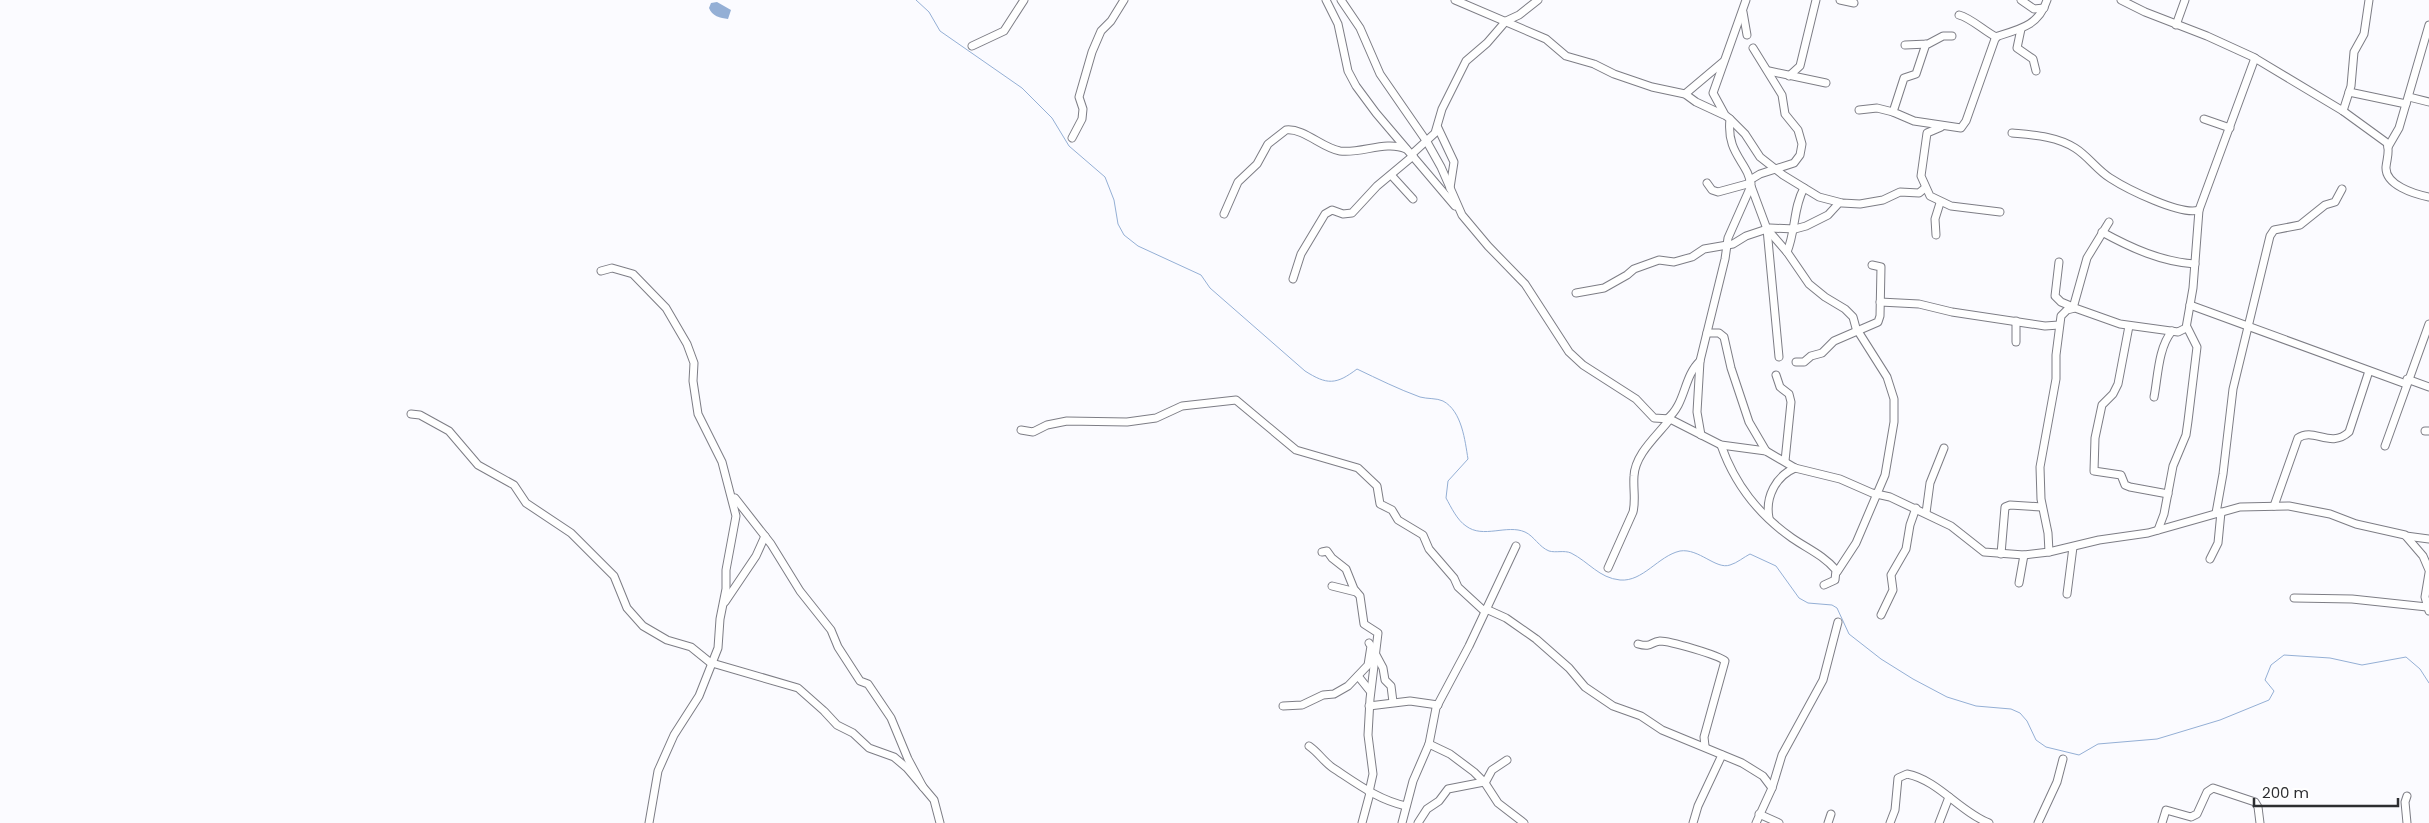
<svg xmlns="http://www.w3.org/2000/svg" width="2429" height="823" font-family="Poppins,sans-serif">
	<rect width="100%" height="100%" fill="#fbfbff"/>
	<path fill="#94afd5" d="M 717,2 L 731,10 L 728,19 C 720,18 712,16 709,8 L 711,3 Z"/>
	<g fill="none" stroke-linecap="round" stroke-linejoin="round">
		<path stroke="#94afd5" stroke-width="1" d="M 916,0 L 929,12 L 940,31 L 1022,88 L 1052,118 L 1069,146 L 1105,177 L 1114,200 L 1118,224 L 1124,235 L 1138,246 L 1201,275 L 1210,288 L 1305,371 C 1327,385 1336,385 1357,369 C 1378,379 1398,389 1420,397 C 1427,399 1437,398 1443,401 C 1462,411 1465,441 1468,459 L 1448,481 L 1446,498 C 1451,507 1457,520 1466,526 C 1483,539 1507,524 1525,532 C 1534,536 1539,547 1549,551 C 1556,553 1564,550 1571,553 C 1589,562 1599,578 1620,580 C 1643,582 1658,556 1680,551 C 1699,548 1716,570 1730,565 C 1737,563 1744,557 1750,554 L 1776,566 L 1799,598 L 1808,603 L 1832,605 L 1837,608 L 1849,634 L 1881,659 L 1913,679 L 1947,697 L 1976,706 L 2011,709 L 2020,713 L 2027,721 L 2036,740 L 2046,747 L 2079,755 L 2098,744 L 2157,739 L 2220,720 L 2269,700 L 2274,691 L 2265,680 L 2271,665 L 2284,655 L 2330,658 L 2362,665 L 2406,657 L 2420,669 L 2429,683"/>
		<g stroke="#7d7d85" stroke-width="9">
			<g id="minor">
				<path d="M 1326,0 L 1338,24 L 1348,71 L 1356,86 L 1376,113 L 1455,206"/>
				<path d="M 1341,0 L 1360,28 L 1380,74 L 1427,142 L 1441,167 L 1462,215 L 1488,246 L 1525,284 L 1569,352 L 1583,365 L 1636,399 L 1654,418 L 1670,419 L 1721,445 L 1766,451 L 1795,468 L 1840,479 L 1872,493 L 1890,497 L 1951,526 L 1984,552 L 2024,555 L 2049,552 L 2099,540 L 2148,533 L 2240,507 L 2289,506 L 2330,514 L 2356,524 L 2405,535 L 2423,556 L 2429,570"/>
				<path d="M 1455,0 L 1546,39 L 1566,56 L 1594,64 L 1614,74 L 1652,87 L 1685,94 L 1696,102 L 1724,115"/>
				<path d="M 1840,0 L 1854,3"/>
				<path d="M 2021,0 L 2034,9 L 2044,8"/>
				<path d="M 2121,0 L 2145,12 L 2207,36 L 2253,57 L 2343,111 L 2387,143 C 2390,151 2387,158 2386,167 C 2385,185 2414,194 2429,197"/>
				<path d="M 1743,12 L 1747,35"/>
				<path d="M 1959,15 C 1971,18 1984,31 1996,37"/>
				<path d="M 2176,25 L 2185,0"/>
				<path d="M 2021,29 L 2017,48 L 2033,59 L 2036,71"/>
				<path d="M 1926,44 L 1916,74 L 1904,78 L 1893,112 L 1914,121 L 1961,128 L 1966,121 L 1995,39 L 1998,36 C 2021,29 2039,25 2047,0"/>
				<path d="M 1905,45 L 1928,44 L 1943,36 L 1952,36"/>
				<path d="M 972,46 L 1004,31 L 1024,0"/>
				<path d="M 1769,71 L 1826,83"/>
				<path d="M 1789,76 L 1800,66 L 1816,0"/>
				<path d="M 2349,92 L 2406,104"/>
				<path d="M 1685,94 L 1723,62"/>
				<path d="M 2409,97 L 2429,102"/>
				<path d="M 1859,110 L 1877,108 L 1893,112"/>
				<path d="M 2343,111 L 2351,86 L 2354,52 L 2364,34 L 2369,0"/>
				<path d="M 1730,119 L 1745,134 L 1760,157 L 1783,175 L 1819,197 L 1842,203 L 1860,204 L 1883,200 L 1900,192 L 1919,193 L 1925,188"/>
				<path d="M 2204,119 L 2230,128"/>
				<path d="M 1941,127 L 1927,133 L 1921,176 L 1930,196 L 1951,206 L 2000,212"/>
				<path d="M 1438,128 L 1454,162 L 1450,188"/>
				<path d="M 2012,133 C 2033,135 2056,136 2075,148 C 2088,156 2097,170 2110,178 C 2127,189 2181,216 2199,210"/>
				<path d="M 1072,138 L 1082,119 L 1083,109 L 1079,97 L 1092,52 L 1101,31 L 1111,21 L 1124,0"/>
				<path d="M 2388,147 L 2399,128 L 2429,25"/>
				<path d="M 1412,154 L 1435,133 L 1442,109 L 1466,61 L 1487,43 L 1506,21 L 1519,15 L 1538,0"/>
				<path d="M 1392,176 L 1413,199"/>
				<path d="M 1750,180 L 1760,174 L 1794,163 L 1800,155 L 1802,144 L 1798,130 L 1785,114 L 1782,95 L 1753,48"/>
				<path d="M 1707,183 L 1712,190 L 1718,192 L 1751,183"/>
				<path d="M 1751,186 L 1767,229 L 1787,252 L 1809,284 L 1825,297 L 1845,309 L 1853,317 L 1856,328 L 1887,377 L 1894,399 L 1894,422 L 1885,475 L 1856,543 L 1837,572"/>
				<path d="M 1224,214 L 1238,182 L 1257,164 L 1268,144 L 1286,130 C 1304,128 1322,148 1340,151 C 1361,154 1386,140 1406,149"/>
				<path d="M 1767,229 L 1779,357"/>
				<path d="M 2102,232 C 2131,248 2162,262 2195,264"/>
				<path d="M 1936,235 L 1935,219 L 1940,203"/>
				<path d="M 1787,252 C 1796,230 1793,208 1804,188"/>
				<path d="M 2059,262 L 2055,296 L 2061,302 L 2073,307"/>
				<path d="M 601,271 L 612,268 L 633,274 L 666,308 L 687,344 L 694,363 L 693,381 L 698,414 L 722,462 L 736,516 L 726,570 L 726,589 L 720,619 L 718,648 L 699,696 L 674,735 L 658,771 L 649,823"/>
				<path d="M 1293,279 L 1301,254 L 1325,214 L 1332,210 L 1343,214 L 1352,213 L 1377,186 L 1413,156"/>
				<path d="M 1576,293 L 1604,288 L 1627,275 L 1634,269 L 1659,260 L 1674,262 L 1692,257 L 1704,249 L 1733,244 L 1746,236 L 1770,228 L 1795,229 L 1806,226 L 1828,215 L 1839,203"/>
				<path d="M 1880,302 L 1919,304 L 1952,312 L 2045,326 L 2059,325"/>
				<path d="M 2190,305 L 2406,384"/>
				<path d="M 2073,308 L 2087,258 L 2109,222"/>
				<path d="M 2016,321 L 2016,342"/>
				<path d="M 2129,326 L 2118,384 L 2113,394 L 2102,405 L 2095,438 L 2094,471 L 2121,475 L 2125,485 L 2130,487 L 2168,494"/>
				<path d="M 1707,333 L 1719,333 L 1724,337 L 1731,368 L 1749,422 L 1766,451"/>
				<path d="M 1796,362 L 1804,362 L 1811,356 L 1822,353 L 1834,341 L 1878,322 L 1880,316 L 1881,267 L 1872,265"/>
				<path d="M 1776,375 L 1780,387 L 1789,394 L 1791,402 L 1785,461"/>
				<path d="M 2407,379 L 2429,387"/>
				<path d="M 2154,397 C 2158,377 2158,348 2172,331"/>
				<path d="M 411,414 L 420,415 L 449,431 L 478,465 L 514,485 L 526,503 L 571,533 L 614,576 L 627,608 L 643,626 L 667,640 L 691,647 L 712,664"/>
				<path d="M 1667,419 C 1686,404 1683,377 1700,361"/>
				<path d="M 1021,430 L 1033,432 L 1047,425 L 1067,421 L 1127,422 L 1156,418 L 1182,406 L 1236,400 L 1296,450 L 1358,468 L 1377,486 L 1380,504 L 1392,510 L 1398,520 L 1423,535 L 1429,549 L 1454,578 L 1458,587 L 1483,610"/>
				<path d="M 2425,431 L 2429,431"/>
				<path d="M 1701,435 L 1697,412 L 1700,361 L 1725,259 L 1728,238 L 1751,186 C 1749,162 1726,155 1730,119 L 1725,115 L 1713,93 L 1746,0"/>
				<path d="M 1721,445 C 1735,485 1758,514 1792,538 C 1808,549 1823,555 1836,570 L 1835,580 L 1824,585"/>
				<path d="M 2385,446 L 2429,324"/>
				<path d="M 735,498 L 771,544 L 800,591 L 831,630 L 838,647 L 860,681 L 868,684 L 891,718 L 908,759 L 923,787"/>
				<path d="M 2274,506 L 2298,438 C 2314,427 2330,449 2349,432 L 2369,371"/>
				<path d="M 1926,513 L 1930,483 L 1944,448"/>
				<path d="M 2216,513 L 2223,474 L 2233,389 L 2270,236 L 2274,230 L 2300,225 L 2325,205 L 2335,202 L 2342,189"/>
				<path d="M 1769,518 C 1765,497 1776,476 1795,468"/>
				<path d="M 2158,530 L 2164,514 L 2173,466 L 2186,435 L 2188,421 L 2197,347 L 2187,327"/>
				<path d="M 2406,536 L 2429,539"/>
				<path d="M 1322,552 L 1327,551 L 1332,558 L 1346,569 L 1354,589 L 1360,596 L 1364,624 L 1378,633 L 1370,699 L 1368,735 L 1373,774 L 1369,792"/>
				<path d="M 2049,552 L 2048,533 L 2041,499 L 2040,467 L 2056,379 L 2056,355 L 2061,316 L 2067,310 L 2075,308 L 2120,324 L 2178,332 L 2186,328 L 2193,288 L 2199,210 L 2255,58"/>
				<path d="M 2001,554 L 2005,507 L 2010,505 L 2042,507"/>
				<path d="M 2210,559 L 2218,543 L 2221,512"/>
				<path d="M 1608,568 L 1633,512 C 1636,500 1633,489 1634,476 C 1635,454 1657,436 1670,419"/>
				<path d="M 2429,573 L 2425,597 L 2429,611"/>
				<path d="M 2019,583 L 2024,555"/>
				<path d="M 1332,586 L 1356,592"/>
				<path d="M 2067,594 L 2073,547"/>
				<path d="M 2294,598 L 2352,599 L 2427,607"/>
				<path d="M 725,602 L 756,556 L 765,536"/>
				<path d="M 1486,609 L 1506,618 L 1536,639 L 1569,668 L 1585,687 L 1613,706 L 1641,716 L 1662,730 L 1742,763 L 1763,776 L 1772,788"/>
				<path d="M 1881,615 L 1893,590 L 1891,575 L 1906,549 L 1910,525 L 1916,508"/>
				<path d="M 1638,644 C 1652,648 1650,642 1660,641 C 1669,641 1719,655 1725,661 L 1704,737 L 1705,746"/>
				<path d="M 1376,655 L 1383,668 L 1385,680 L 1391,686 L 1393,702"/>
				<path d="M 712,663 L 798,688 L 824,711 L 837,725 L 853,733 L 869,748 L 894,757 L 907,768 L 934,800 L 940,823"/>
				<path d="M 1358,676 L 1370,691"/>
				<path d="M 1283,706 L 1302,705 L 1323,695 L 1334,694 L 1348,686 L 1368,665 L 1371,646 L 1369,643"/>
				<path d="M 1369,706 L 1410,701 L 1438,705"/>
				<path d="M 1429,744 L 1450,754 L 1474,772 L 1485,783 L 1498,803 L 1524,823"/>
				<path d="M 1309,746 C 1318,752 1324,762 1333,768 C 1356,783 1378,800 1406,806"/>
				<path d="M 1485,783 L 1492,770 L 1507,760"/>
				<path d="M 1759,814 L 1779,823"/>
				<path d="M 1362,823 L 1370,793"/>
				<path d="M 1402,823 L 1413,781 L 1429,744 L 1436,708 L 1469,646 L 1516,546"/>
				<path d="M 1418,823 L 1427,809 L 1439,801 L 1448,789 L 1484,782"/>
				<path d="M 1693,823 L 1698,806 L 1722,755"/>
				<path d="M 1756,823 L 1772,788 L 1782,755 L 1823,680 L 1838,622"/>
				<path d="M 1828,823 L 1831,814"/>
				<path d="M 1890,823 L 1895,810 L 1898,778 L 1907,774 C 1938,780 1960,812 1989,823"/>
				<path d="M 1939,823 L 1949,797"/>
				<path d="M 2038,823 L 2057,782 L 2063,759"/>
				<path d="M 2162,823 L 2166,810 L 2191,817 L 2197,814 L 2207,792 L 2213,788 L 2255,802 L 2258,807 L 2260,823"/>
				<path d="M 2407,823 L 2405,802 L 2407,796"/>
			</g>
		</g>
		<use href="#minor" stroke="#fff" stroke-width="7"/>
	</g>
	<path d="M2254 798v8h144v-8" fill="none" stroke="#2d2e31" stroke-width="2.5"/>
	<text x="2262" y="798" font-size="15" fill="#2d2e31" stroke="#ffffff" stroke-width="4" paint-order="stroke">200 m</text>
</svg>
